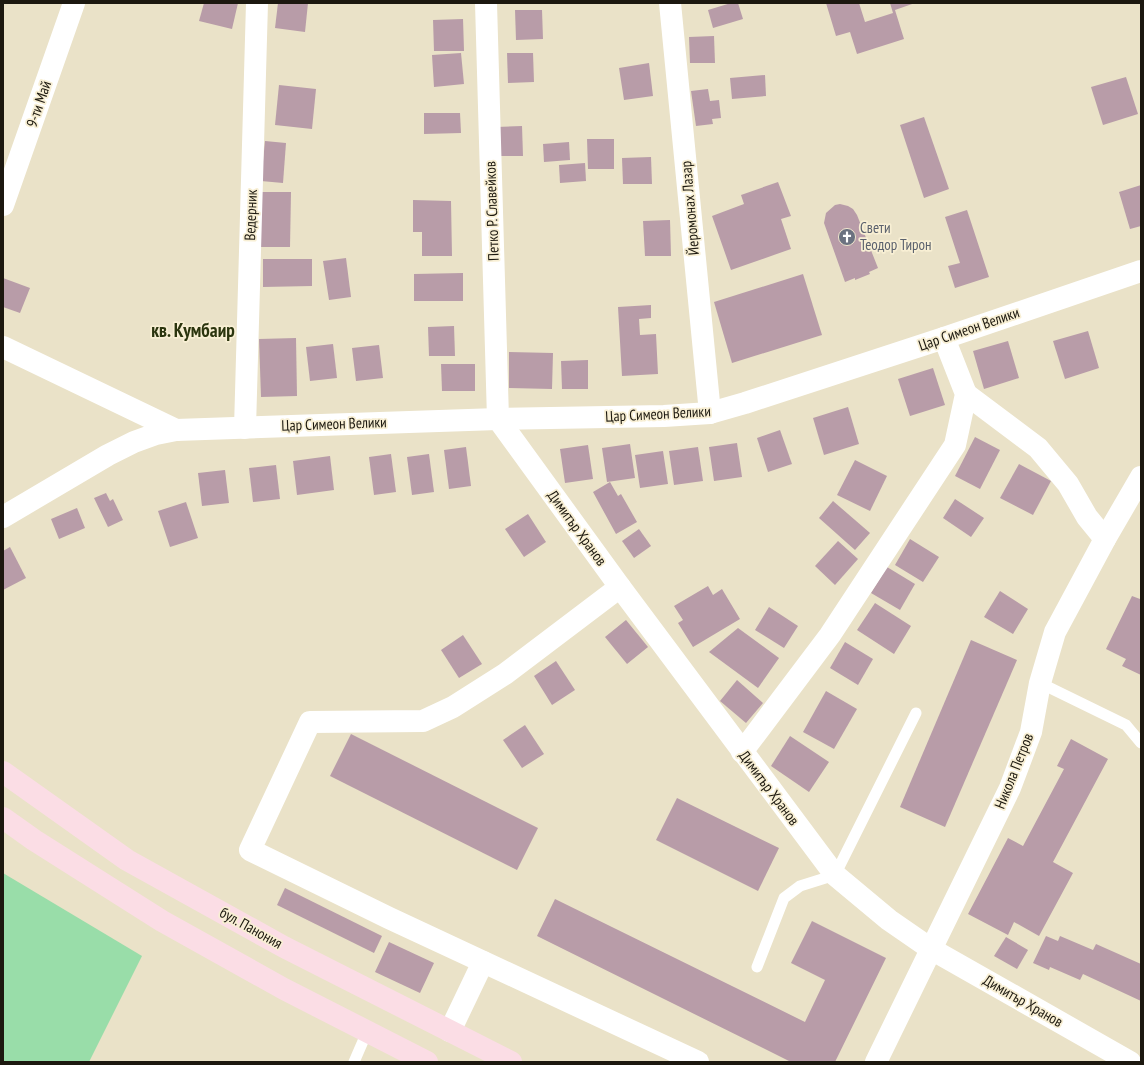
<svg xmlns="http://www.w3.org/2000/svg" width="1144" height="1065" font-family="'PT Sans Narrow',sans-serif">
	<rect width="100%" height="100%" fill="#eae2c8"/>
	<path fill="#99dda9" d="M 3,873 L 142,956 L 89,1062 L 3,1062 Z"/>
	<g fill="#b89ca8">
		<path d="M 204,3 L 238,3 L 232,29 L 199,21 Z"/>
		<path d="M 278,3 L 308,3 L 305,32 L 275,28 Z"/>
		<path d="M 731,3 L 738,3 L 743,19 L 713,28 L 708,10 Z"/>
		<path d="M 826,3 L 859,3 L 865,22 L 893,13 L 890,3 L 915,3 L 895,10 L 904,39 L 857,54 L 850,32 L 836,36 Z"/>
		<path d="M 515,10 L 542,10 L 543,39 L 516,40 Z"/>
		<path d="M 463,19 L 464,51 L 434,51 L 433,20 Z"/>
		<path d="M 714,36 L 715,63 L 690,63 L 689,37 Z"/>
		<path d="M 461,53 L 464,84 L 434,87 L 432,55 Z"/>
		<path d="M 507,53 L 533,53 L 534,82 L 508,83 Z"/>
		<path d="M 649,63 L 653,96 L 624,100 L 619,68 Z"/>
		<path d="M 765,75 L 766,96 L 732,99 L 730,78 Z"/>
		<path d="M 1126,77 L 1138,114 L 1103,125 L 1091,87 Z"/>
		<path d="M 279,85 L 316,89 L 312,129 L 275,125 Z"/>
		<path d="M 708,89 L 710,101 L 719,100 L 721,118 L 712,119 L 713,124 L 696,126 L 691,91 Z"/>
		<path d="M 424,113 L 460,113 L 461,133 L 424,134 Z"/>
		<path d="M 924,117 L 949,189 L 924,198 L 900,125 Z"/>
		<path d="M 522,126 L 523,156 L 497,156 L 496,127 Z"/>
		<path d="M 587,139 L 614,139 L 614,169 L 588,169 Z"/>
		<path d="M 265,141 L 286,143 L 283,183 L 261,181 Z"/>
		<path d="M 569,142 L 570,160 L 544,162 L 543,144 Z"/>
		<path d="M 651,157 L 652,184 L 623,184 L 622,158 Z"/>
		<path d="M 585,163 L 586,181 L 560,183 L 559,165 Z"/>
		<path d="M 778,182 L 791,216 L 781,219 L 791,249 L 731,270 L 712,216 L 744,204 L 741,195 Z"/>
		<path d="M 1141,185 L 1141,226 L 1130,229 L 1119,192 Z"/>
		<path d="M 261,192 L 291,192 L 290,247 L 261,247 Z"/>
		<path d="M 413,200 L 451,201 L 452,256 L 422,256 L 422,232 L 413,232 Z"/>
		<path d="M 835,205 L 840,204 L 848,206 L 853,209 L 857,215 L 878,268 L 869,272 L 870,274 L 855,280 L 855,278 L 845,282 L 824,223 L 826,213 Z"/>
		<path d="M 967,210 L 989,277 L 955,288 L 948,266 L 960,263 L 945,217 Z"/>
		<path d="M 670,220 L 671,256 L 645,256 L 643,221 Z"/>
		<path d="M 346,258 L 351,297 L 329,300 L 323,261 Z"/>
		<path d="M 263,259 L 312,259 L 312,286 L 263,287 Z"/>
		<path d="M 463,273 L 463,301 L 414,301 L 414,274 Z"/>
		<path d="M 803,274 L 822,335 L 732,363 L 714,302 Z"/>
		<path d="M 3,278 L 30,288 L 20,313 L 3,307 Z"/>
		<path d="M 651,305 L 651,318 L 639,319 L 640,335 L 656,334 L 658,374 L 622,376 L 618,307 Z"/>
		<path d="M 454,326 L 455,356 L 429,356 L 428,327 Z"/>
		<path d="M 1088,331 L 1099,368 L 1065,379 L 1053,341 Z"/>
		<path d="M 296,338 L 297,396 L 261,397 L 259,339 Z"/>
		<path d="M 1008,341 L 1019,378 L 984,389 L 973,351 Z"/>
		<path d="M 333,344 L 337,378 L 310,381 L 306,347 Z"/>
		<path d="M 379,345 L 383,378 L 356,381 L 352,348 Z"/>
		<path d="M 509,352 L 553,353 L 552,389 L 509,388 Z"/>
		<path d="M 588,360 L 588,389 L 562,389 L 561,361 Z"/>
		<path d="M 441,364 L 475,364 L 475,391 L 442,391 Z"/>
		<path d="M 933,368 L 945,405 L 910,416 L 898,379 Z"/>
		<path d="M 848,407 L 859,444 L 824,455 L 813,418 Z"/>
		<path d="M 780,430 L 792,464 L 768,472 L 757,438 Z"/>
		<path d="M 975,437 L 1000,450 L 980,489 L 955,476 Z"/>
		<path d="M 737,443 L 742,477 L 714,481 L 709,447 Z"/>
		<path d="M 630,444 L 635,478 L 607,482 L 602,448 Z"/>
		<path d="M 588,445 L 593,479 L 565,483 L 560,449 Z"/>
		<path d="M 466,447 L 471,486 L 449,489 L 444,450 Z"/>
		<path d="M 698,447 L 703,481 L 674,485 L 669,451 Z"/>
		<path d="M 663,451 L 668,484 L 640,488 L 635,455 Z"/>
		<path d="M 391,454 L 396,492 L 374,495 L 369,457 Z"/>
		<path d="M 429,454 L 434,492 L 412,495 L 407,457 Z"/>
		<path d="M 330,456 L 334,490 L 297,495 L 293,461 Z"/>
		<path d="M 855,460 L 887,476 L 870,511 L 837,495 Z"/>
		<path d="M 1019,464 L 1051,481 L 1033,515 L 1000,498 Z"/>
		<path d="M 276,465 L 280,499 L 253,502 L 249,468 Z"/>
		<path d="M 225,470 L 229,503 L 202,506 L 198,473 Z"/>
		<path d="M 610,482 L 618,496 L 621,494 L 637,522 L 616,534 L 593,492 Z"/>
		<path d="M 106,493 L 110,501 L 113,499 L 123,520 L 108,527 L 94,498 Z"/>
		<path d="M 955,499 L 984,518 L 971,537 L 943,518 Z"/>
		<path d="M 833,501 L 870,533 L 855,550 L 819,518 Z"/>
		<path d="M 186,502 L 198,538 L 170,547 L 158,511 Z"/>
		<path d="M 77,508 L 85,528 L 59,539 L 51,519 Z"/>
		<path d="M 528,514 L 546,542 L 524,557 L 505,529 Z"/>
		<path d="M 639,529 L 651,546 L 634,558 L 622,541 Z"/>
		<path d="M 910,539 L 939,557 L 923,582 L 895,565 Z"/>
		<path d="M 838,541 L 858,559 L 835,585 L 815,566 Z"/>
		<path d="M 10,547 L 26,578 L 3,590 L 3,551 Z"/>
		<path d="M 887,567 L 915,584 L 900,610 L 871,593 Z"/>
		<path d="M 708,586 L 713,595 L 722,589 L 740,619 L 693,647 L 678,623 L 683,620 L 674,606 Z"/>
		<path d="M 1000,591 L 1028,609 L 1013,634 L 984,617 Z"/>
		<path d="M 1132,596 L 1140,599 L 1141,596 L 1141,675 L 1122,666 L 1126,659 L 1106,649 Z"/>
		<path d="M 875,603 L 911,626 L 894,654 L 857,630 Z"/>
		<path d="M 769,607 L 798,626 L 784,648 L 755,630 Z"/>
		<path d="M 626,620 L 648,647 L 627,664 L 605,637 Z"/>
		<path d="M 738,628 L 779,658 L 758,688 L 709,652 Z"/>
		<path d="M 463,635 L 482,664 L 459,678 L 441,650 Z"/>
		<path d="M 971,640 L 1017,660 L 945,827 L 900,807 Z"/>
		<path d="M 845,642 L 873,659 L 858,685 L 830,668 Z"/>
		<path d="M 556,661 L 575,690 L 552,705 L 534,676 Z"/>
		<path d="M 737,680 L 763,703 L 746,723 L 720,701 Z"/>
		<path d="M 826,691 L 857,709 L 834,749 L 803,732 Z"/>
		<path d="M 525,725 L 544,754 L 522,768 L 503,740 Z"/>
		<path d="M 351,734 L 538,828 L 517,870 L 330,776 Z"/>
		<path d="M 790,736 L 829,762 L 809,792 L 771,766 Z"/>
		<path d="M 1071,739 L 1108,759 L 1053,862 L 1073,873 L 1039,936 L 1014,922 L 1008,935 L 968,914 L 1008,838 L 1023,846 L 1064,769 L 1057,766 Z"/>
		<path d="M 677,798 L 779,848 L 758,891 L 656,840 Z"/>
		<path d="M 285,888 L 382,936 L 374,953 L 277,905 Z"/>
		<path d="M 555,899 L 805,1022 L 825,980 L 791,963 L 812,921 L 886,958 L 835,1062 L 791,1062 L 537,936 Z"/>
		<path d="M 1046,936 L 1058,941 L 1060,936 L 1093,950 L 1096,944 L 1141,964 L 1141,1001 L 1083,974 L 1080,980 L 1050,967 L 1049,970 L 1033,963 Z"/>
		<path d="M 1006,937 L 1028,950 L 1017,969 L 994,956 Z"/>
		<path d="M 389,942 L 434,963 L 420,993 L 375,972 Z"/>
	</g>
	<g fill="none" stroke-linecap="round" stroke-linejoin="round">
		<g stroke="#fff" stroke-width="11">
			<path d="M 1040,683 L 1126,725 L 1141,743"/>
			<path d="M 757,967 L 784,898 L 800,886 L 835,875 L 916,713"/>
			<path d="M 354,1062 L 367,1032"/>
		</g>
		<g stroke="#fff" stroke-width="22">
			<path d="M 486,3 L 498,419 L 620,587 L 835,875 L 889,920 L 931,949 L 1130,1062"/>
			<path d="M 670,3 L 710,413"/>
			<path d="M 3,205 L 74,3"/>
			<path d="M 3,347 L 176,430"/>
			<path d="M 966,394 L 1038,448 L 1068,484 L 1087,517 L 1105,539"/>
			<path d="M 245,428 L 257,3"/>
			<path d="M 620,587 L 505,674 L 453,707 L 423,721 L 310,722 L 250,850 L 389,918 L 698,1062"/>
			<path d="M 742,752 L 830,635 L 955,445 L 966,394 L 944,338"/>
			<path d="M 450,1031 L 483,962"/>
			<path d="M 876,1062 L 1010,788 L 1031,732 L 1040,683 L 1055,632 L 1105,539 L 1141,477"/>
		</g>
		<path stroke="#fff" stroke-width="22" d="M 3,517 L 108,455 L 134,442 L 156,434 L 176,430 L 498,419 L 664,416 L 710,413 L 745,403 L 944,338 L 1141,271"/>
		<g stroke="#fbdde5" stroke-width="22">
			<path d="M 3,772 L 127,860 L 284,947 L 511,1062"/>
			<path d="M 3,818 L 34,840 L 162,921 L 284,989 L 427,1062"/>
		</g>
	</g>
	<defs>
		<g id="church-disc" transform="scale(0.9)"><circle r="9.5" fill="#6b7280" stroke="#f8efd4"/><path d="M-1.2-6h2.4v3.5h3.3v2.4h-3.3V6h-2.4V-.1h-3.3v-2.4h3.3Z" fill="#fff"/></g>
	</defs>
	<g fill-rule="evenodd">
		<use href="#church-disc" x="847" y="237"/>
	</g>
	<g text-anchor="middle" stroke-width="3.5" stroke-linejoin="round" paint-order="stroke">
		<g font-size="15" fill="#1c180f" stroke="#f8efd4">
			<text transform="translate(39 104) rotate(-71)" y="5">9-ти Май</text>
			<text transform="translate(690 208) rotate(-95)" y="5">Йеромонах Лазар</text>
			<text transform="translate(492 211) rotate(-92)" y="5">Петко Р. Славейков</text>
			<text transform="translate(251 215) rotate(-88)" y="5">Ведерник</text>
			<text transform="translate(969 329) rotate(-19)" y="5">Цар Симеон Велики</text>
			<text transform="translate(658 414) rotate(-3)" y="5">Цар Симеон Велики</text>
			<text transform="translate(334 424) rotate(-2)" y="5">Цар Симеон Велики</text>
			<text transform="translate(577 528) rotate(54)" y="5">Димитър Хранов</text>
			<text transform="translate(1014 771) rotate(-68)" y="5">Никола Петров</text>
			<text transform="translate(769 788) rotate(53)" y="5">Димитър Хранов</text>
			<text transform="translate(251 928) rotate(29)" y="5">бул. Панония</text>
			<text transform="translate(1023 1001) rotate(30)" y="5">Димитър Хранов</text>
		</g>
		<g font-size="15" fill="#5b616d" stroke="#f8efd4" text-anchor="start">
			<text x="860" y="233">Свети<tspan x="860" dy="17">Теодор Тирон</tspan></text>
		</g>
		<g font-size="19" font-weight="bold" fill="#2b350e" stroke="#f8efd4">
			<text x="193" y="337">кв. Кумбаир</text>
		</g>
	</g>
	<rect width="1144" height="1065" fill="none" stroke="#1c180f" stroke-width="8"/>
</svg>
